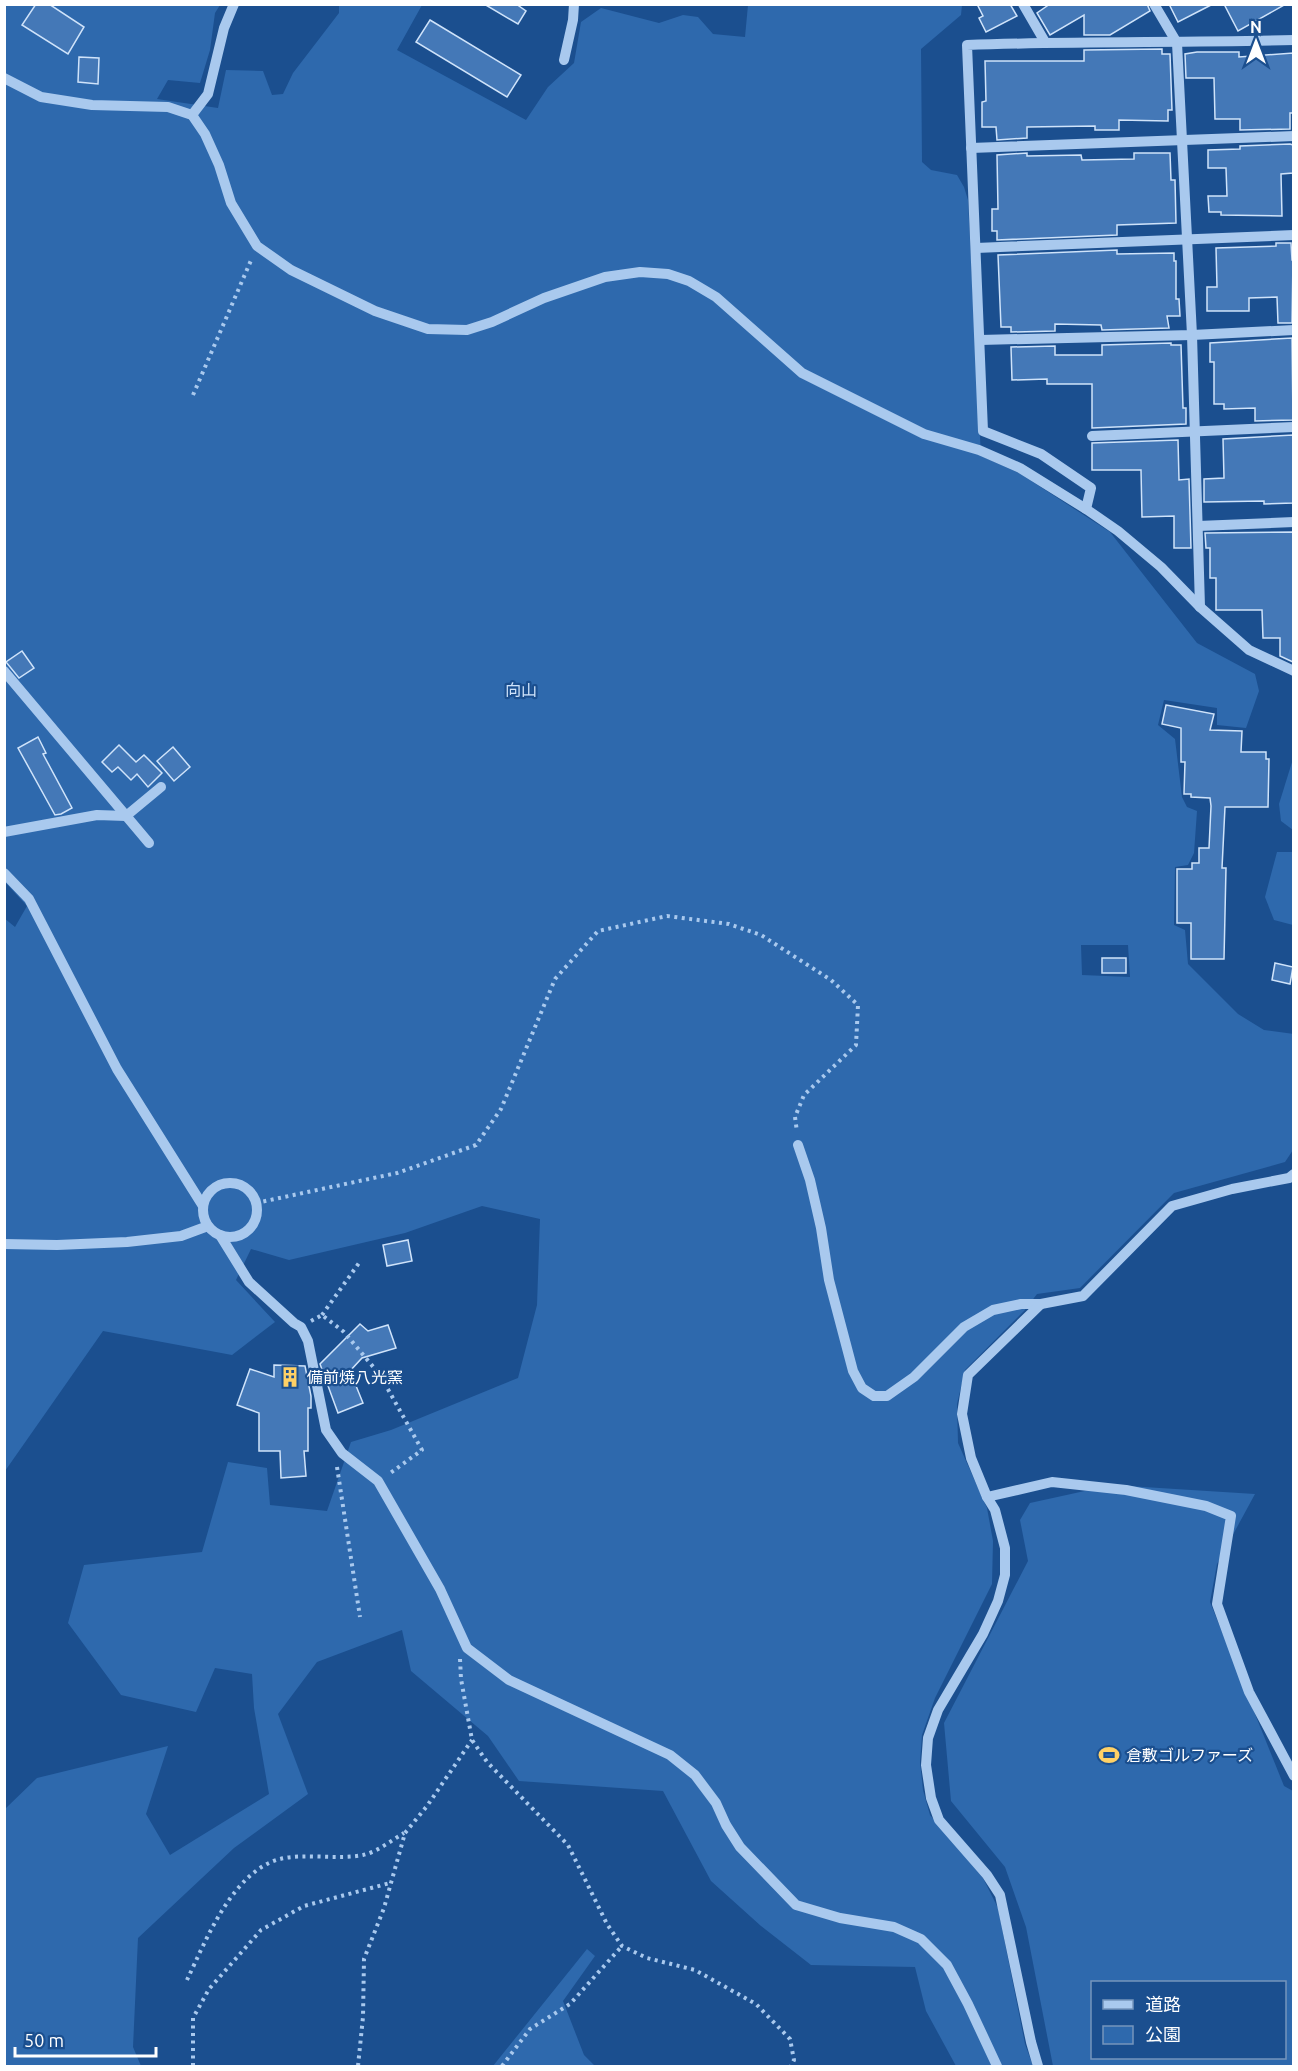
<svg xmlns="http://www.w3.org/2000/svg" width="1298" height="2071" font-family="Ubuntu,'Noto Sans JP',sans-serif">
	<rect width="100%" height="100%" fill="#1b4f8f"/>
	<g fill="#2e69ad" fill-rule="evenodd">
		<path d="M 5,5 L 220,5 L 215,13 L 210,50 L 200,83 L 168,80 L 157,99 L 218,108 L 226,70 L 263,71 L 272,95 L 283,94 L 293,73 L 339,13 L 339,5 L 422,5 L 397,50 L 526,120 L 548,87 L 574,63 L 581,22 L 601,8 L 659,23 L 683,15 L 698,17 L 713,34 L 745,37 L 748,5 L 962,5 L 961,15 L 921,49 L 922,162 L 931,170 L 957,175 L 964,187 L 968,200 L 981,456 L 1019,473 L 1110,532 L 1197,643 L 1255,674 L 1259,691 L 1246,728 L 1217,725 L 1217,708 L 1164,700 L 1158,725 L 1175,739 L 1182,797 L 1187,807 L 1197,811 L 1194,853 L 1188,865 L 1175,867 L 1174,925 L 1185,930 L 1188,964 L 1238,1014 L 1264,1030 L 1294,1034 L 1293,1150 L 1285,1162 L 1174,1193 L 1080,1288 L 1037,1294 L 1024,1311 L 965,1370 L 957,1404 L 958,1443 L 987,1508 L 993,1541 L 992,1584 L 935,1698 L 922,1735 L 920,1762 L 923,1790 L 930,1815 L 983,1878 L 998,1908 L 1025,2044 L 1033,2066 L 956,2066 L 926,2011 L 915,1967 L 811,1965 L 761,1926 L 711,1881 L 663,1791 L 519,1781 L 488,1736 L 411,1671 L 402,1630 L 317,1662 L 278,1714 L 308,1794 L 234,1848 L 138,1938 L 133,2047 L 141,2066 L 5,2066 L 5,1809 L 37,1778 L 168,1746 L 146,1814 L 170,1855 L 269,1794 L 254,1708 L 252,1674 L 215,1668 L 196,1712 L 121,1695 L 68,1623 L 84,1565 L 202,1552 L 228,1462 L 267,1468 L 270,1505 L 327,1511 L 351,1442 L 391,1430 L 518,1378 L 537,1305 L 540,1219 L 482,1206 L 405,1233 L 289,1260 L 251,1249 L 236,1280 L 275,1322 L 232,1355 L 103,1331 L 5,1471 L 4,918 L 15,927 L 27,906 L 4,881 ZM 1081,945 L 1128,945 L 1130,977 L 1082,975 Z"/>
		<path d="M 1293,759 L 1293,830 L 1281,821 L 1279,804 Z"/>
		<path d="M 1277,852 L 1293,852 L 1293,925 L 1274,920 L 1265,897 Z"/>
		<path d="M 1112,1485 L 1255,1494 L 1217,1564 L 1210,1602 L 1284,1786 L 1293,1791 L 1293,2066 L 1053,2066 L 1026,1927 L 1005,1867 L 951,1801 L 944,1723 L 1028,1561 L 1020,1520 L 1030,1503 ZM 1092,1982 L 1284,1982 L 1284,2058 L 1092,2058 Z"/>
		<path d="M 587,1949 L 595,1956 L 563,2001 L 584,2055 L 595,2066 L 493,2066 Z"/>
	</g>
	<g fill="#4478b7" stroke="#cfe3fa" stroke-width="1.5">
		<path d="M 36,4 L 49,4 L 84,27 L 68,54 L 22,25 Z"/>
		<path d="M 484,4 L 516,4 L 526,11 L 518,24 Z"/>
		<path d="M 977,4 L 1010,4 L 1017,16 L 986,32 L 979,18 L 983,16 Z"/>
		<path d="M 1050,4 L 1147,4 L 1150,11 L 1110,35 L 1084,35 L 1084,15 L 1050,35 L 1037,13 Z"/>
		<path d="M 1169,4 L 1213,4 L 1178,22 Z"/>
		<path d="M 1224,4 L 1286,4 L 1238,31 Z"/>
		<path d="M 430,20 L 521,75 L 507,97 L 416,42 Z"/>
		<path d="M 1162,49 L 1162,54 L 1170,54 L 1172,110 L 1168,110 L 1168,121 L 1119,120 L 1119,130 L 1095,130 L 1095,126 L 1027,127 L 1027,138 L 997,140 L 996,127 L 982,127 L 982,102 L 986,101 L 985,61 L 1084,61 L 1084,50 Z"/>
		<path d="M 1197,52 L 1239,52 L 1239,57 L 1293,53 L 1293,113 L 1290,113 L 1290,129 L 1240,130 L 1240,119 L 1215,119 L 1214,78 L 1186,78 L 1185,54 Z"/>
		<path d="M 79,57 L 99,58 L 98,84 L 78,82 Z"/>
		<path d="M 1290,144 L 1293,145 L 1293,173 L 1281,174 L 1282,216 L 1221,215 L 1221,212 L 1209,212 L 1208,196 L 1227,196 L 1226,168 L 1208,168 L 1208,150 L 1240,149 L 1240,146 Z"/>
		<path d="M 1027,153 L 1027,156 L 1081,155 L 1082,160 L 1134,159 L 1134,153 L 1170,153 L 1171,180 L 1175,180 L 1176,223 L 1117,225 L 1117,235 L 997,240 L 997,231 L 992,231 L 992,209 L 998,209 L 997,155 Z"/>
		<path d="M 1276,243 L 1291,243 L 1292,260 L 1293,260 L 1292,323 L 1278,323 L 1277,297 L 1249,298 L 1249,311 L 1207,311 L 1207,287 L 1217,287 L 1216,248 L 1276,246 Z"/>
		<path d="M 1117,250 L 1117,254 L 1174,253 L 1174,261 L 1176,261 L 1176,299 L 1179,299 L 1180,316 L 1167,316 L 1169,328 L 1102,330 L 1101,325 L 1055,324 L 1055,331 L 1011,332 L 1011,327 L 1001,327 L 998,255 Z"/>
		<path d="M 1292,338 L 1293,420 L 1255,421 L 1255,408 L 1224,409 L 1224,404 L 1214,404 L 1214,362 L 1210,362 L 1210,343 Z"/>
		<path d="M 1171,343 L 1171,345 L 1181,345 L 1183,408 L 1186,408 L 1186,424 L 1092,428 L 1092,384 L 1047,384 L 1047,379 L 1012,380 L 1011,347 L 1055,346 L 1055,355 L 1102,355 L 1102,345 Z"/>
		<path d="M 1293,435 L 1293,503 L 1264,504 L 1264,501 L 1204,502 L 1204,479 L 1224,478 L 1223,439 Z"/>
		<path d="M 1178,440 L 1179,480 L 1189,479 L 1191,548 L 1174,548 L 1174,516 L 1142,517 L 1141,470 L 1092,470 L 1092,443 Z"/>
		<path d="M 1293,532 L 1293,662 L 1280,656 L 1280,638 L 1263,638 L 1262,610 L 1216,610 L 1216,578 L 1210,578 L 1210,548 L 1206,548 L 1205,533 Z"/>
		<path d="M 22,651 L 34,668 L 19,678 L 6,662 Z"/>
		<path d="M 1166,705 L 1214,714 L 1210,730 L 1242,731 L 1241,752 L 1266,752 L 1266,759 L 1269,759 L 1268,807 L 1225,807 L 1222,868 L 1226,868 L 1224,959 L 1191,959 L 1191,923 L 1177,923 L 1177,869 L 1192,869 L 1192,863 L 1199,863 L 1199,848 L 1209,848 L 1211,806 L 1210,798 L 1191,797 L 1191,794 L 1184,794 L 1185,762 L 1181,762 L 1181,728 L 1162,724 Z"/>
		<path d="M 38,737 L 46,753 L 43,754 L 72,808 L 61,814 L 55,815 L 18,748 Z"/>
		<path d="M 119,745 L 136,762 L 144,755 L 162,773 L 148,787 L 137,774 L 131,780 L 118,767 L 112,772 L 102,762 Z"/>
		<path d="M 173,747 L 190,767 L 174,781 L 157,761 Z"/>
		<rect x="1102" y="958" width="24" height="15"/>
		<path d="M 1275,963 L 1293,967 L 1290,984 L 1272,980 Z"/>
		<path d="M 408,1240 L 412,1261 L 387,1266 L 383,1245 Z"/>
		<path d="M 360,1324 L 368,1331 L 388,1325 L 396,1348 L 362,1358 L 350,1371 L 363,1403 L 338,1413 L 320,1364 Z"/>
		<path d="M 274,1365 L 305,1366 L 311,1396 L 311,1408 L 308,1408 L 308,1451 L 304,1451 L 306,1476 L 281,1478 L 280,1451 L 259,1451 L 259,1413 L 237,1405 L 250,1369 L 274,1377 Z"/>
	</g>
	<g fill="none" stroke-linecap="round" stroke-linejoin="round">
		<g stroke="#a9c9ee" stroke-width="4" stroke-dasharray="3 4.5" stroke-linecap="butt">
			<path d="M 193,395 L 252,258"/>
			<path d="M 256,1203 L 397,1173 L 476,1145 L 501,1109 L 555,979 L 598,931 L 667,916 L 729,924 L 761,935 L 831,980 L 858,1005 L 856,1045 L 804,1095 L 795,1117 L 797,1132"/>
			<path d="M 322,1315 L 359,1263"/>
			<path d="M 311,1321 L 322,1315 L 344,1332 L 380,1375 L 422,1450 L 389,1474"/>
			<path d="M 337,1467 L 360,1617"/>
			<path d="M 460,1659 L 461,1679 L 472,1740 L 487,1762 L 568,1845 L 607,1924 L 622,1946 L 647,1958 L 695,1970 L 756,2004 L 790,2039 L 794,2060 L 791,2066"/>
			<path d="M 187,1980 C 206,1940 233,1871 280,1859 C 303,1853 338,1860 363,1855 C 377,1852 392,1840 404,1833"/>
			<path d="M 193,2066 L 193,2018 L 209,1989 L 261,1930 L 304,1906 L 390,1883"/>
			<path d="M 358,2066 L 363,2017 L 364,1959 L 384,1908 L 405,1833 L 427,1806 L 472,1740"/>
			<path d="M 502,2066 L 530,2029 L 570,2004 L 622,1946"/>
		</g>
		<g stroke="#a9c9ee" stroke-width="10">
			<path d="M 1023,4 L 1045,42"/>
			<path d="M 1154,4 L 1177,43 L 1192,335 L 1200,607"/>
			<path d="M 564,60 L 573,20 L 574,4"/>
			<path d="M 4,78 L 41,97 L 92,105 L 168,107 L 192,115 L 205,134 L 219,165 L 231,203 L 257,246 L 291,270 L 375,311 L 428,329 L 467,330 L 492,322 L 544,298 L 605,277 L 640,272 L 668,274 L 689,281 L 716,297 L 802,373 L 924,434 L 979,450 L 1020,468 L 1086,509 L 1118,531 L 1161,567 L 1200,607 L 1249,650 L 1294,671"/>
			<path d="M 192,115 L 208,94 L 224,28 L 234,4"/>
			<path d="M 971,148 L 1294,136"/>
			<path d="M 976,248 L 1294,235"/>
			<path d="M 980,340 L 1192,335 L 1294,330"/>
			<path d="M 1092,436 L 1294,427"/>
			<path d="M 1086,509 L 1091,488 L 1041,454 L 983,431 L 967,45 C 1076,41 1185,43 1294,40"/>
			<path d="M 1198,526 L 1294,522"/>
			<path d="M 4,671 L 149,843"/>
			<path d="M 4,832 L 97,815 L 126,816 L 161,787"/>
			<path d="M 4,873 L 29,899 L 117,1069 L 203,1206"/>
			<path d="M 798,1145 L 810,1180 L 821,1228 L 829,1280 L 853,1371 L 862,1388 L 874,1396 L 887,1396 L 914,1377 L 964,1327 L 993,1310 L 1021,1304 L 1041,1304 L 1083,1296 L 1172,1206 L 1232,1189 L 1289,1178 L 1294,1174"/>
			<circle cx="230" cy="1210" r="27"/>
			<path d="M 220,1235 L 249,1282 L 294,1323 L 301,1327 L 308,1341 L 326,1430 L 342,1453 L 378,1481 L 440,1589 L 467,1648 L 509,1680 L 670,1755 L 695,1775 L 716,1803 L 726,1825 L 740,1847 L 796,1905 L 840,1918 L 894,1927 L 921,1939 L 947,1965 L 968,2004 L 997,2066"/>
			<path d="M 4,1244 L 57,1245 L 127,1242 L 181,1236 L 208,1226"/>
			<path d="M 987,1497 L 1052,1482 L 1126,1490 L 1206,1506 L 1231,1516 L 1217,1604 L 1249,1692 L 1294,1776"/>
			<path d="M 1038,2066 L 1031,2042 L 1000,1895 L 987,1875 L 939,1820 L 931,1798 L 926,1765 L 928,1738 L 938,1710 L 983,1634 L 998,1601 L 1005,1575 L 1005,1548 L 995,1510 L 987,1497 L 971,1458 L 962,1414 L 968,1375 L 1041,1304"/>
		</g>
	</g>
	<defs>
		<g id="building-bare" transform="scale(1.62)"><path d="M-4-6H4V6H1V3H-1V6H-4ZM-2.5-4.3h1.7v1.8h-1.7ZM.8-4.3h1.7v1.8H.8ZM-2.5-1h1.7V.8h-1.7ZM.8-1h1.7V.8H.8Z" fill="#ffd166" stroke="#1b4f8f" stroke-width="2.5" paint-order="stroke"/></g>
		<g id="stadium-bare" transform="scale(1.62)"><path d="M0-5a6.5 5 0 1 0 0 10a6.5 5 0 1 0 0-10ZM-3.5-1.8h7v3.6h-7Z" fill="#ffd166" stroke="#1b4f8f" stroke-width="2.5" paint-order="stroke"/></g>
	</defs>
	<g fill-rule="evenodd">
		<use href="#building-bare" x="290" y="1377"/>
		<use href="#stadium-bare" x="1109" y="1755"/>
	</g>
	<g text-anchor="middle" stroke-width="4.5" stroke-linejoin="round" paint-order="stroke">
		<g font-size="16" fill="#cfe3fa" stroke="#1b4f8f">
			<text x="521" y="696">向山</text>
		</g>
		<g font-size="16" fill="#fff" stroke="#1b4f8f" text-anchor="start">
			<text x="307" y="1383">備前焼八光窯</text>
			<text x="1126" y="1761">倉敷ゴルファーズ</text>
		</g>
	</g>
	<rect width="1298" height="2071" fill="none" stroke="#ffffff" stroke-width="12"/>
	<rect x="1091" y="1981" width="195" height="78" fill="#1b4f8f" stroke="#7695bc" stroke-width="1.5"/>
	<rect x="1103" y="2000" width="30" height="9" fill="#a9c9ee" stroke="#7695bc" stroke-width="1.5"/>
	<text x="1145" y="2011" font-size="18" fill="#ffffff">道路</text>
	<rect x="1103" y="2026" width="30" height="18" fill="#2e69ad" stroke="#7695bc" stroke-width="1.5"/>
	<text x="1145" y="2041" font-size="18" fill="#ffffff">公園</text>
	<g transform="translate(1256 42)" stroke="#1b4f8f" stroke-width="4.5" paint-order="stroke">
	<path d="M0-4.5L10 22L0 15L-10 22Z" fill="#ffffff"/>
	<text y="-9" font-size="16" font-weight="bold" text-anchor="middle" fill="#ffffff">N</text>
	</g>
	<path d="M15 2047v9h141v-9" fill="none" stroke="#ffffff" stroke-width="3"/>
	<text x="24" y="2047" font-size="18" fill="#ffffff" stroke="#1b4f8f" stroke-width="4.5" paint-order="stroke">50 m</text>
</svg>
